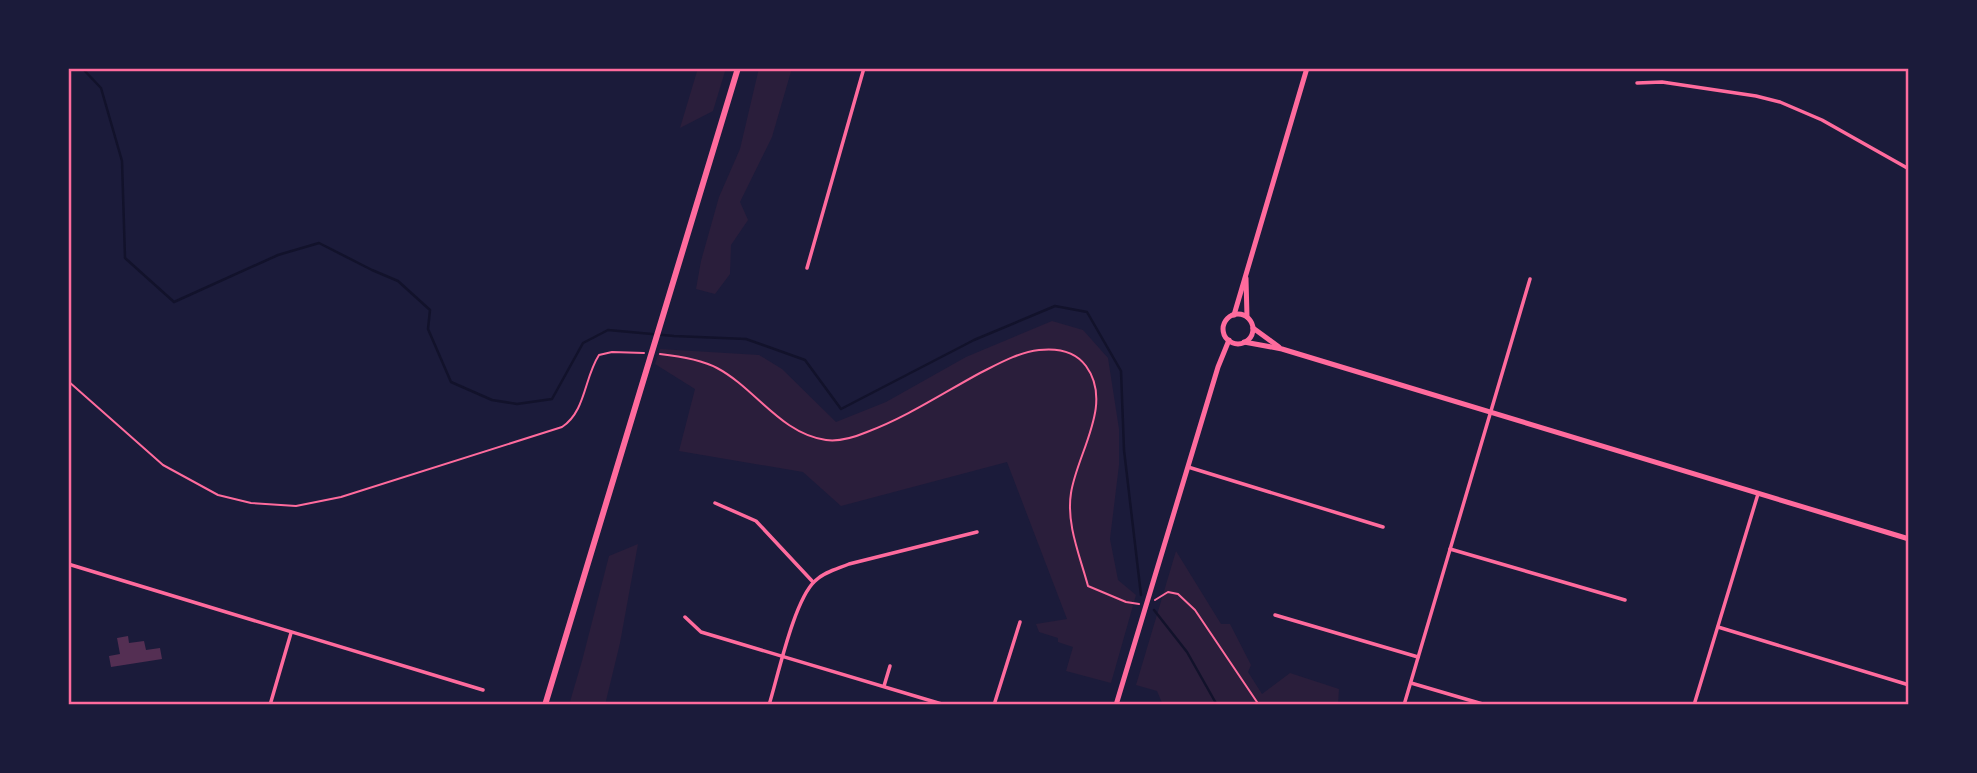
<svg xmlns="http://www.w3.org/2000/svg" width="1977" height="773" font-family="Commissioner,sans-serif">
	<rect width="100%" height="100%" fill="#1b1b3a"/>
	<g fill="#2a1e3b">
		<path d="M 698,68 L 726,68 L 713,111 L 680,128 Z"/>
		<path d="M 759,68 L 792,68 L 772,137 L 740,202 L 748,220 L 731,245 L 730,274 L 715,294 L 696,289 L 701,261 L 719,197 L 740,149 Z"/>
		<path d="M 1052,321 L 1083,330 L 1108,358 L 1119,429 L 1119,465 L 1110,539 L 1118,580 L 1136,595 L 1111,683 L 1066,671 L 1073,647 L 1058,642 L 1058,638 L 1039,632 L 1036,624 L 1067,619 L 1007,462 L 841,506 L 803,472 L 679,451 L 695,389 L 655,364 L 660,349 L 759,355 L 782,369 L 836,422 L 886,402 L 966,357 Z"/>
		<path d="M 638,544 L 620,643 L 605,705 L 569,705 L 582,661 L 609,556 Z"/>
		<path d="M 1176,551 L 1221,624 L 1230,624 L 1251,665 L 1248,672 L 1262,694 L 1290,673 L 1339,689 L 1338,705 L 1163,705 L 1157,691 L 1136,685 Z"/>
	</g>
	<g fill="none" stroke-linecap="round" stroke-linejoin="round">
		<g stroke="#12122b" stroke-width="2.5">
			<path d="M 82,68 L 101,88 L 122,161 L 125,258 L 174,302 L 278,255 L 319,243 L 372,270 L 398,281 L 430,310 L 428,329 L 451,382 L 492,400 L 517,404 L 552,399 L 583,343 L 608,330 L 674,336 L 746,339 L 805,360 L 841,409 L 974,340 L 1055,306 L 1087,312 L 1121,371 L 1124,450 L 1141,595"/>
			<path d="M 1154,610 L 1187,652 L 1217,705"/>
		</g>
	</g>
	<path fill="#542f53" d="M 128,636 L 129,643 L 144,641 L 146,650 L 160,648 L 162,659 L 111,667 L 109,656 L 120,654 L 117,638 Z"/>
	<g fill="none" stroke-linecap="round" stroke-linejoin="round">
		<g stroke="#ff6b9d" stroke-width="2">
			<path d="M 660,354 C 678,356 700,359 717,368 C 755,388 781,434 826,440 C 840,442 855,437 867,432 C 907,417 943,393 980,373 C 998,364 1019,352 1039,350 C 1057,348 1075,351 1086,366 C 1114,404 1077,453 1071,493 C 1066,524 1080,556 1088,586 L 1126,602 L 1139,604"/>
			<path d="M 68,381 L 163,465 L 218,495 L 251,503 L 296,506 L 341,497 L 562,427 C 586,411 584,378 599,355 L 612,352 L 644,353"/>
			<path d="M 1155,600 L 1168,592 L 1178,594 L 1195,610 L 1259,705"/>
		</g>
		<g stroke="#ff6b9d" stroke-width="3.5">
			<path d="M 1637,83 L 1662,82 L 1756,96 L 1780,102 L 1822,120 L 1909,169"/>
			<path d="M 807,268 L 864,68"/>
			<path d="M 1188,467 L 1383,527"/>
			<path d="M 715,503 L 756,521 L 813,582"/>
			<path d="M 1450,549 L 1625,600"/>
			<path d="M 68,564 L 483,690"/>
			<path d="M 1275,615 L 1418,657"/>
			<path d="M 685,617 L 701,632 L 945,705"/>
			<path d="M 1718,627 L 1909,685"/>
			<path d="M 1411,683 L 1486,705"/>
			<path d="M 884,686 L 890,666"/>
			<path d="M 270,705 L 291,633"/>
			<path d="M 769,705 C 778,676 794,600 815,581 C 824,572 837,569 849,564 L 977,532"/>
			<path d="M 994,705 L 1020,622"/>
			<path d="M 1404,705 L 1530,279"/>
			<path d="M 1694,705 L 1758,494"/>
		</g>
		<g stroke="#ff6b9d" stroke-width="5">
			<path d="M 1246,278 L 1247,317"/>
			<circle cx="1238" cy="329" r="15"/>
			<path d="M 1234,315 L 1307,68"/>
			<path d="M 1253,328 L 1279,347"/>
			<path d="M 1244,342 L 1282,349 L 1909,539"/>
			<path d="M 1116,705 L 1218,367 L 1229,340"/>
		</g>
		<path stroke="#ff6b9d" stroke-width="6" d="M 545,705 L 738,68"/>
	</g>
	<rect width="1977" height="773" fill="none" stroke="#1b1b3a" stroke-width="140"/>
	<rect x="70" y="70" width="1837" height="633" fill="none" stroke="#ff6b9d" stroke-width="2.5"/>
</svg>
